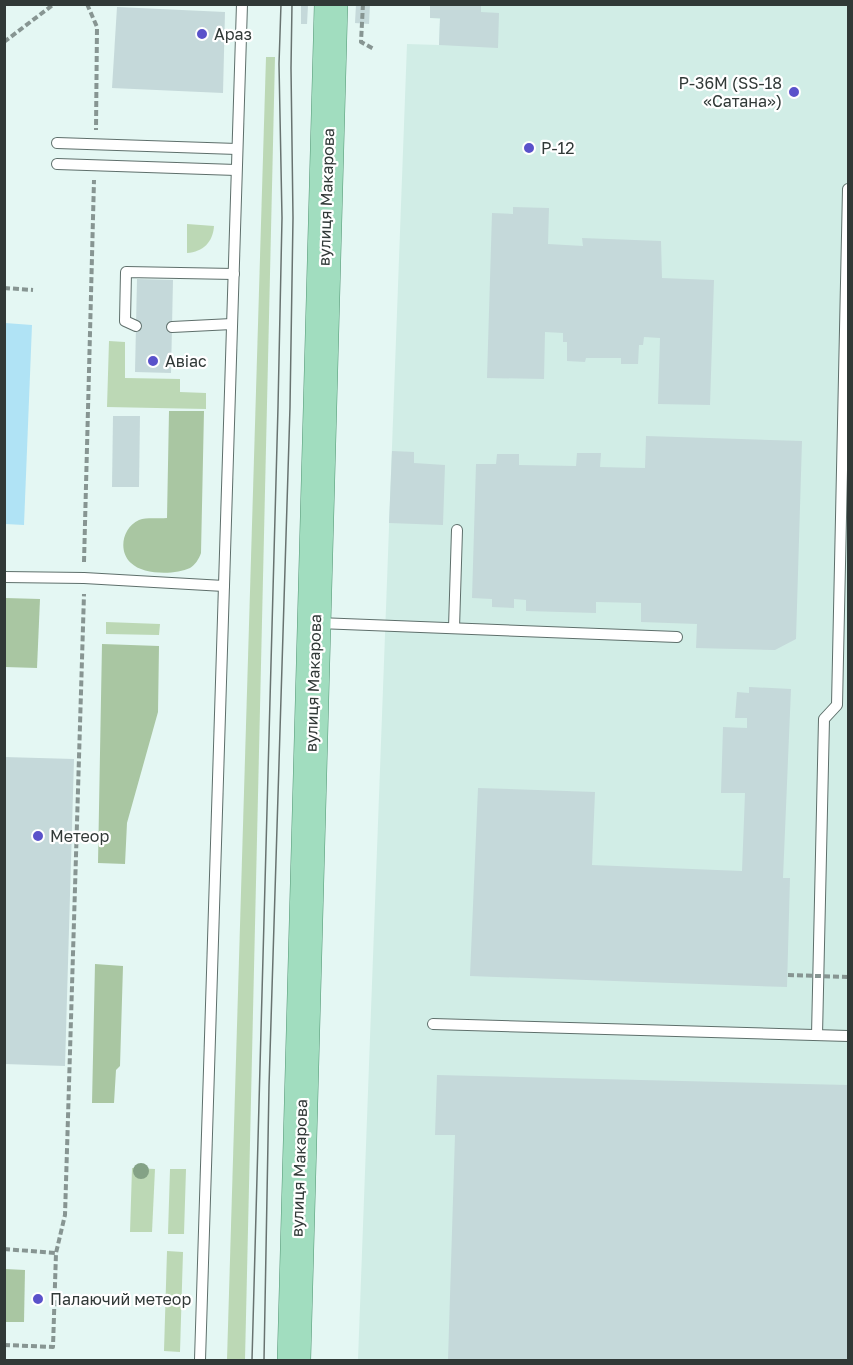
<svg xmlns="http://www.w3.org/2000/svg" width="853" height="1365" font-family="'Golos Text',sans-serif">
	<rect width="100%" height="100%" fill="#e4f7f3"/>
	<path fill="#d1ede6" d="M 430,5 L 848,5 L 848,1360 L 358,1360 L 407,44 L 439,45 L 440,19 L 430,18 Z"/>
	<g fill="#bcd8b5">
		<path d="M 266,57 L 275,57 L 245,1360 L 227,1360 Z"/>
		<path d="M 187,224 L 214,226 C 213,242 203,252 187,253 Z"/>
		<path d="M 109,341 L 125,342 L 125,378 L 180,379 L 180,392 L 206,393 L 206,409 L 107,407 Z"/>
		<path d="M 106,622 L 160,624 L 159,635 L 106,634 Z"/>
		<path d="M 132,1168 L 155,1169 L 152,1232 L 130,1232 Z"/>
		<path d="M 170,1169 L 186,1169 L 184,1234 L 168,1234 Z"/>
		<path d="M 167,1251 L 183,1252 L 180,1352 L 164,1351 Z"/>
	</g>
	<g fill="#a9c6a2">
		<path d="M 169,411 L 204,411 L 201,553 C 199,559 195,565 190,568 C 175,575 143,575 131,563 C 118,551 122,528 139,520 C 147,517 158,519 167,518 Z"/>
		<path d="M 5,598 L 40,599 L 37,668 L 5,667 Z"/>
		<path d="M 102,644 L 159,646 L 158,712 L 127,823 L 125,864 L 98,863 Z"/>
		<path d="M 95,964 L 123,966 L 120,1066 L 116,1070 L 114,1103 L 92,1103 Z"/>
		<path d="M 5,1269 L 25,1270 L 24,1322 L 5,1322 Z"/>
	</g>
	<path fill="#b0e3f5" d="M 5,323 L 32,325 L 24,525 L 5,524 Z"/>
	<g fill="#c5d9da">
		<path d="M 356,4 L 370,4 L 369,24 L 355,23 Z"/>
		<path d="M 430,4 L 481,4 L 481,12 L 499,13 L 498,48 L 439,45 L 440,18 L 430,18 Z"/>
		<path d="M 301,5 L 308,5 L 307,24 L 301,24 Z"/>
		<path d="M 117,7 L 225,12 L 223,93 L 112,88 Z"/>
		<path d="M 513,207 L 549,208 L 548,244 L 583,246 L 582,238 L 661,241 L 662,278 L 714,280 L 710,405 L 658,404 L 660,338 L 644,337 L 643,345 L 639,345 L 638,364 L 621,364 L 621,358 L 586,358 L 585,362 L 567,361 L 567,342 L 563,342 L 563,333 L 545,332 L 544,379 L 487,378 L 492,213 L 513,214 Z"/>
		<path d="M 137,279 L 173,280 L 171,373 L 135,372 Z"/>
		<path d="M 113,416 L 140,416 L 139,487 L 112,487 Z"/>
		<path d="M 646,436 L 802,441 L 796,639 L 775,650 L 696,648 L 697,624 L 641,622 L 641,603 L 596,602 L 596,613 L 526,611 L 526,600 L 514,599 L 514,608 L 492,607 L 492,599 L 472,598 L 476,464 L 496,464 L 497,454 L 519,454 L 519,465 L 576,466 L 577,453 L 601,453 L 600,467 L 645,468 Z"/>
		<path d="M 392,451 L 414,452 L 414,463 L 445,465 L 443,525 L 389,523 Z"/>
		<path d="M 749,687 L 791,689 L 783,878 L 790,878 L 787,987 L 470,976 L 478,788 L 595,792 L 592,865 L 742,871 L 745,793 L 721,793 L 723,727 L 747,728 L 747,718 L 735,718 L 737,692 L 749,693 Z"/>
		<path d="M 4,757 L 74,759 L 65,1066 L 4,1064 Z"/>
		<path d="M 437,1075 L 848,1085 L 848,1360 L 448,1360 L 455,1135 L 435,1135 Z"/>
	</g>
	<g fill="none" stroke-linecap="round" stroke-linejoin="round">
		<g stroke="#5e6f6b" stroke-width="12">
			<g id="service">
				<path d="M 57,143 L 237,149"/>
				<path d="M 57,164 L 236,170"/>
				<path d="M 136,326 L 125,321 L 126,272 L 234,274"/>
				<path d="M 172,327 L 232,324"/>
				<path d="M 4,577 L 84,578 L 224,586"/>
				<path d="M 318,623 L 677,637"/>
				<path d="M 454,628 L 457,530"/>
				<path d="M 433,1024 L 848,1036"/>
				<path d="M 817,1035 L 824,719 L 837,705 L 848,189"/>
				<path d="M 200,1360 L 242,4"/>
			</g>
		</g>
		<g stroke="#519573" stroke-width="34">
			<path id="primary" d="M 294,1360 L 331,4"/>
		</g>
		<g stroke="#879592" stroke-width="4" stroke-dasharray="6 3" stroke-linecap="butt">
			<path d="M 87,4 L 97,27 L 96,130"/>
			<path d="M 363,4 L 361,42 L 374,49"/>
			<path d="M 4,42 L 54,4"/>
			<path d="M 4,288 L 33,290"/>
			<path d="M 84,562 L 94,180"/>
			<path d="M 4,1249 L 56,1253"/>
			<path d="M 4,1345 L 53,1347 L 56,1253 L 65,1215 L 84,594"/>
		</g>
		<use href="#service" stroke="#fff" stroke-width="10"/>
		<use href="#primary" stroke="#a1ddbf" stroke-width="33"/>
		<g stroke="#687370" stroke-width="1.5">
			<path d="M 252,1360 L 278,407 L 282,218 L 279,64 L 281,4"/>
			<path d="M 264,1360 L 269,1086 L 290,407 L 293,218 L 291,68 L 292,4"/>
		</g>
		<path stroke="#879592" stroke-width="4" stroke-dasharray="6 3" stroke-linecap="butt" d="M 788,975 L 848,977"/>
	</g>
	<circle fill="#84a286" cx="141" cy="1171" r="8"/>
	<g fill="#5a52ca" stroke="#fff" stroke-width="2">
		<circle cx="202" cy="34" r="6"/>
		<circle cx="794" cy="92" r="6"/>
		<circle cx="529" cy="148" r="6"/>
		<circle cx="153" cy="361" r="6"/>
		<circle cx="38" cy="836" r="6"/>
		<circle cx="38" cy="1299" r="6"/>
	</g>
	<g text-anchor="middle" stroke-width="4.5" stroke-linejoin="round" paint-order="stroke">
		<g font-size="16" fill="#313937" stroke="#fff" text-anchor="start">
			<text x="214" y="40">Араз</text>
			<text x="782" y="89" text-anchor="end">Р-36М (SS-18<tspan x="782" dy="18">«Сатана»)</tspan></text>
			<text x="541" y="154">Р-12</text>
			<text x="165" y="367">Авіас</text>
			<text x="50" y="842">Метеор</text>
			<text x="50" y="1305">Палаючий метеор</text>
		</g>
		<g font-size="16" fill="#313937" stroke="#fff">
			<text transform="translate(326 197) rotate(-88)" y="6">вулиця Макарова</text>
			<text transform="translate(313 683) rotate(-88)" y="6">вулиця Макарова</text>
			<text transform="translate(299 1168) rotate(-88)" y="6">вулиця Макарова</text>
		</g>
	</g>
	<rect width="853" height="1365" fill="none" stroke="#313937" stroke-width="12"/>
</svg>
